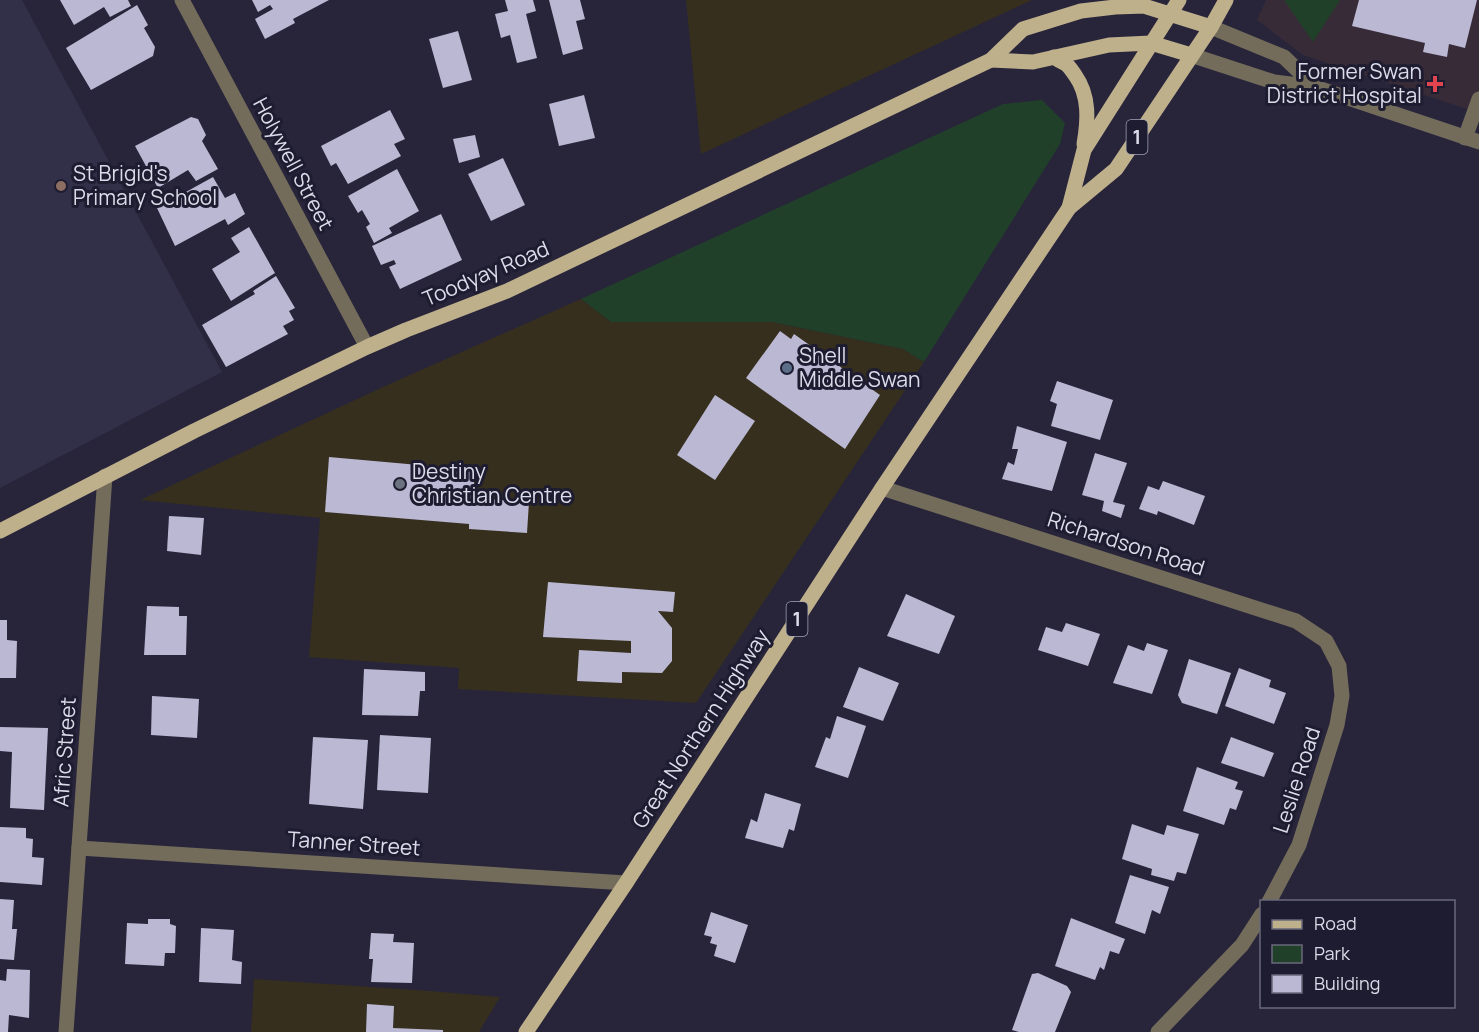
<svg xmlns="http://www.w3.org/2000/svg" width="1479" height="1032" font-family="Manrope,sans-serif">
	<rect width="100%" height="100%" fill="#28253a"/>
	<g fill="#362f1e">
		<path d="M 686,0 L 1032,0 L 701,154 Z"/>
		<path d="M 581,299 L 611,322 L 772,322 L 903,349 L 924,362 L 696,703 L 458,689 L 459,668 L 309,657 L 320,518 L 140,500 L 383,387 Z"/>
		<path d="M 254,979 L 430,991 L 500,997 L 479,1032 L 251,1032 Z"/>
	</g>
	<path fill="#322f49" d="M 0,0 L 22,0 L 222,372 L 0,488 Z"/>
	<path fill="#382b38" d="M 1266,0 L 1479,0 L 1479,113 L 1303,55 L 1257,20 Z"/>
	<g fill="#204029">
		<path d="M 1284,0 L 1340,0 L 1313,42 Z"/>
		<path d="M 1042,100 L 1065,123 L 1060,144 L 924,362 L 903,349 L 772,322 L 611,322 L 581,299 L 1003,104 Z"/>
	</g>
	<g fill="#bab8d3">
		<path d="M 60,0 L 128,0 L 131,6 L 110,17 L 104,7 L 74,25 Z"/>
		<path d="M 252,0 L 329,0 L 293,19 L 295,23 L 265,39 L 255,19 L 273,9 L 270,5 L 258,12 Z"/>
		<path d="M 505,0 L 533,0 L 536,11 L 526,14 L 537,58 L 517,63 L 510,35 L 501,38 L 495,14 L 508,11 Z"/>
		<path d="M 549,0 L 580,0 L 585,19 L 576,21 L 583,49 L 563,55 Z"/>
		<path d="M 1359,0 L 1477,0 L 1465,48 L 1449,44 L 1447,57 L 1423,52 L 1425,43 L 1352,26 Z"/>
		<path d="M 137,5 L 148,25 L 144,28 L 155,47 L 153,56 L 91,90 L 66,48 Z"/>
		<path d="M 458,31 L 472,80 L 443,88 L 429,39 Z"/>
		<path d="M 584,95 L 595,138 L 559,146 L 549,104 Z"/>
		<path d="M 390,110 L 405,139 L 394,144 L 401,156 L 348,184 L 336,163 L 331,166 L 321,146 Z"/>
		<path d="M 191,117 L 198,119 L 206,135 L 202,141 L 218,169 L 196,181 L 188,170 L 158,188 L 135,146 Z"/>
		<path d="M 475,135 L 480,157 L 459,163 L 453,139 Z"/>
		<path d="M 503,158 L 525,205 L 491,221 L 468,174 Z"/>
		<path d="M 397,169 L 419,211 L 389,228 L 392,233 L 374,243 L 366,227 L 370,224 L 362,210 L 358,213 L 348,196 Z"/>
		<path d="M 213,177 L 225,198 L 235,193 L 245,214 L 228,225 L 225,219 L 175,246 L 157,208 Z"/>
		<path d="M 441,214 L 462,260 L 400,289 L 389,267 L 396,264 L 394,260 L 381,265 L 372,246 Z"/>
		<path d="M 249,227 L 275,273 L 231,301 L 212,269 L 240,252 L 231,238 Z"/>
		<path d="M 276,276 L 295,308 L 289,311 L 294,320 L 283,326 L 288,334 L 226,367 L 202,325 L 255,294 L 253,291 Z"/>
		<path d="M 780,331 L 791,339 L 794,334 L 880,395 L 845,449 L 746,378 Z"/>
		<path d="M 1057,381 L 1113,400 L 1100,440 L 1051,426 L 1057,404 L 1050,401 Z"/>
		<path d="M 715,395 L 755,421 L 715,480 L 677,455 Z"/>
		<path d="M 1017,426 L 1067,442 L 1052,491 L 1002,479 L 1008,462 L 1014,465 L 1018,449 L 1012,449 Z"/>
		<path d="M 1095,453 L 1127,463 L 1113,502 L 1125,505 L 1121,518 L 1102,511 L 1104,501 L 1082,495 Z"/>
		<path d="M 329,457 L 475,470 L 473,498 L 529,502 L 527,533 L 469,529 L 469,524 L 325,512 Z"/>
		<path d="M 1163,481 L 1205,496 L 1194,525 L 1158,511 L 1157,515 L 1139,509 L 1148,486 L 1159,490 Z"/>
		<path d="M 169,516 L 204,518 L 201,555 L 167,551 Z"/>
		<path d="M 548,582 L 675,592 L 673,612 L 658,611 L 672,628 L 672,661 L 662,673 L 622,672 L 622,683 L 577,681 L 579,650 L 631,653 L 631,641 L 543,637 Z"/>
		<path d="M 906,594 L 955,616 L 939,654 L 887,636 Z"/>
		<path d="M 147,606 L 179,607 L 179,616 L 187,616 L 186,655 L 144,655 Z"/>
		<path d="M 0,620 L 7,620 L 7,640 L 17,641 L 16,678 L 0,678 Z"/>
		<path d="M 1066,623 L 1100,634 L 1088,666 L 1038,650 L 1046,627 L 1062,632 Z"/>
		<path d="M 1147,643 L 1168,650 L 1152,694 L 1113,683 L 1128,645 L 1144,651 Z"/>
		<path d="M 1189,659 L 1231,673 L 1217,714 L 1182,703 L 1178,695 Z"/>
		<path d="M 859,667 L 899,683 L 883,721 L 843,707 Z"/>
		<path d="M 1239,668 L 1271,680 L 1269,687 L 1286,693 L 1274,724 L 1225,706 Z"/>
		<path d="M 364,669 L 425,672 L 425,691 L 420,691 L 418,716 L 362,715 Z"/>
		<path d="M 152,696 L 199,699 L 197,738 L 151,735 Z"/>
		<path d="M 837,716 L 866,726 L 848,778 L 815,767 L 826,737 L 830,739 Z"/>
		<path d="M 0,727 L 48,728 L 44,810 L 10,808 L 12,752 L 0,751 Z"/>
		<path d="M 380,735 L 431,738 L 428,793 L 377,790 Z"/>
		<path d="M 313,737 L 368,740 L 363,809 L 309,804 Z"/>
		<path d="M 1231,737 L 1274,753 L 1264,777 L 1221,763 Z"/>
		<path d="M 1197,767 L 1238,782 L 1235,789 L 1243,791 L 1236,810 L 1230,808 L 1224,825 L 1183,811 Z"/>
		<path d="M 765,793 L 801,804 L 794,831 L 789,829 L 783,848 L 745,838 L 751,819 L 757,822 Z"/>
		<path d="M 1132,824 L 1164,835 L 1167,825 L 1199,834 L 1186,874 L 1177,872 L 1174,881 L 1151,875 L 1152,869 L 1122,859 Z"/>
		<path d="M 0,827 L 26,828 L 26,838 L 33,839 L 32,857 L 44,858 L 42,885 L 0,882 Z"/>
		<path d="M 1130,875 L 1169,887 L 1160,914 L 1152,910 L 1145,934 L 1115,923 Z"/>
		<path d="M 0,899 L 14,900 L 12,929 L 17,929 L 14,960 L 0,959 Z"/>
		<path d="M 711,912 L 748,925 L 735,963 L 714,956 L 717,945 L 710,943 L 712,937 L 704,935 Z"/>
		<path d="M 1071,918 L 1125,939 L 1119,954 L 1110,951 L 1104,970 L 1100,967 L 1095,980 L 1055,966 Z"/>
		<path d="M 148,919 L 170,919 L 170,924 L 176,926 L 175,953 L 165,953 L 164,966 L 125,964 L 127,923 L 148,924 Z"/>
		<path d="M 201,928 L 234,930 L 232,960 L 242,962 L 241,984 L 199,982 Z"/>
		<path d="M 371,933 L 394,934 L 393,942 L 414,943 L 412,983 L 371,982 L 373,959 L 369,959 Z"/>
		<path d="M 7,969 L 30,970 L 29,1018 L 9,1015 L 8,1032 L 0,1032 L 0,980 L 6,981 Z"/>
		<path d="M 1038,973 L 1067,986 L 1071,992 L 1055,1032 L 1019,1032 L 1012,1030 L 1032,974 Z"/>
		<path d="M 367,1004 L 394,1006 L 393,1028 L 443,1030 L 443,1032 L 366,1032 Z"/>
	</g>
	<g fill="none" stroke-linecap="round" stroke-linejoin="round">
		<g stroke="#736c5b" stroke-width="15">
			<path d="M 182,0 L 367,347"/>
			<path d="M 1211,27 L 1284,57 L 1315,87"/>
			<path d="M 1191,55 L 1274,82 L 1315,87 L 1479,142"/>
			<path d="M 1465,138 L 1479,99"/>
			<path d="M 882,488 L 1296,621 L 1326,641 L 1339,666 L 1342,696 L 1337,725 L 1299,845 L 1269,902"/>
			<path d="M 79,848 L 626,883"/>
			<path d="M 66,1032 L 105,476"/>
			<path d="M 1158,1032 L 1242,945 L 1262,914"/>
		</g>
		<g stroke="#bfb08c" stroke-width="15">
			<path d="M 1054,57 C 1058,60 1062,62 1066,64 C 1070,67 1072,71 1075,75 C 1090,96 1088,121 1084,144"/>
			<path d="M 991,60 L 1033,62 L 1109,45 L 1151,43 L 1191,55"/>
			<path d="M 1069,208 L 1084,150 L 1179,0"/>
			<path d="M 0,531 L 194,431 L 367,347 L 406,330 L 507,291 L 991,60 L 1023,29 L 1081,11 L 1115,7 L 1144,6 L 1211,27"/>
			<path d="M 526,1032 L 626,883 L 882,488 L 1069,208 L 1116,169 L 1211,27 L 1226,0"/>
		</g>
	</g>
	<path fill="#e0444e" stroke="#1e1c30" stroke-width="2" d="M1432 75h6v6h6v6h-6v6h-6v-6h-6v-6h6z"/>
	<circle fill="#8d6e63" stroke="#1e1c30" stroke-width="2" cx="61" cy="186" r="6"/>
	<circle fill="#5c6f8a" stroke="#1e1c30" stroke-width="2" cx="787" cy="368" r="6"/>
	<circle fill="#6b7280" stroke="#1e1c30" stroke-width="2" cx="400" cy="484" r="6"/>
	<g text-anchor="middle" stroke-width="6" stroke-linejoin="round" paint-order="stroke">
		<g fill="#1e1c30" stroke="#a3a2b2" stroke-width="1.5">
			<rect x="1126.5" y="120" width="21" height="34" rx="4.5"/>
			<rect x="786.5" y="602" width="21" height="34" rx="4.5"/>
		</g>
		<g font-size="20" font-weight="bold" fill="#dcdbe9">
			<text x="1137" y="144">1</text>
			<text x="797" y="626">1</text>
		</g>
		<g font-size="21" fill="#dcdbe9" stroke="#1e1c30" text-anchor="start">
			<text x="1422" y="79" text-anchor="end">Former Swan<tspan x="1422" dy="24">District Hospital</tspan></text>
			<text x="73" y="181">St Brigid's<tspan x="73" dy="24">Primary School</tspan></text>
			<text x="799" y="363">Shell<tspan x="799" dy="24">Middle Swan</tspan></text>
			<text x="412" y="479">Destiny<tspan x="412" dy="24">Christian Centre</tspan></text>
		</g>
		<g font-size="21" fill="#dcdbe9" stroke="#1e1c30">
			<text transform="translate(293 164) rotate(62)" y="7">Holywell Street</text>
			<text transform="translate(486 274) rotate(-23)" y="7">Toodyay Road</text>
			<text transform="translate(1126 544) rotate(18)" y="7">Richardson Road</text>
			<text transform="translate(701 729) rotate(-57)" y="7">Great Northern Highway</text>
			<text transform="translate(65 752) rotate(-86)" y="7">Afric Street</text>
			<text transform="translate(1297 780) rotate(-72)" y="7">Leslie Road</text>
			<text transform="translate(354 844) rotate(4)" y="7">Tanner Street</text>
		</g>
	</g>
	<rect x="1260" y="900" width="195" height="108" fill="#1e1c30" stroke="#6a687a" stroke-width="1.5"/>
	<rect x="1272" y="920" width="30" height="9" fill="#bfb08c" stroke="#6a687a" stroke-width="1.5"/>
	<text x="1314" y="930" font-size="18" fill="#dcdbe9">Road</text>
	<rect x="1272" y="945" width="30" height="18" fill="#204029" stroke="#6a687a" stroke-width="1.5"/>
	<text x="1314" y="960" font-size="18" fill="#dcdbe9">Park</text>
	<rect x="1272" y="975" width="30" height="18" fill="#bab8d3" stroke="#6a687a" stroke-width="1.5"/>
	<text x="1314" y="990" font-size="18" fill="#dcdbe9">Building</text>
</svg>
